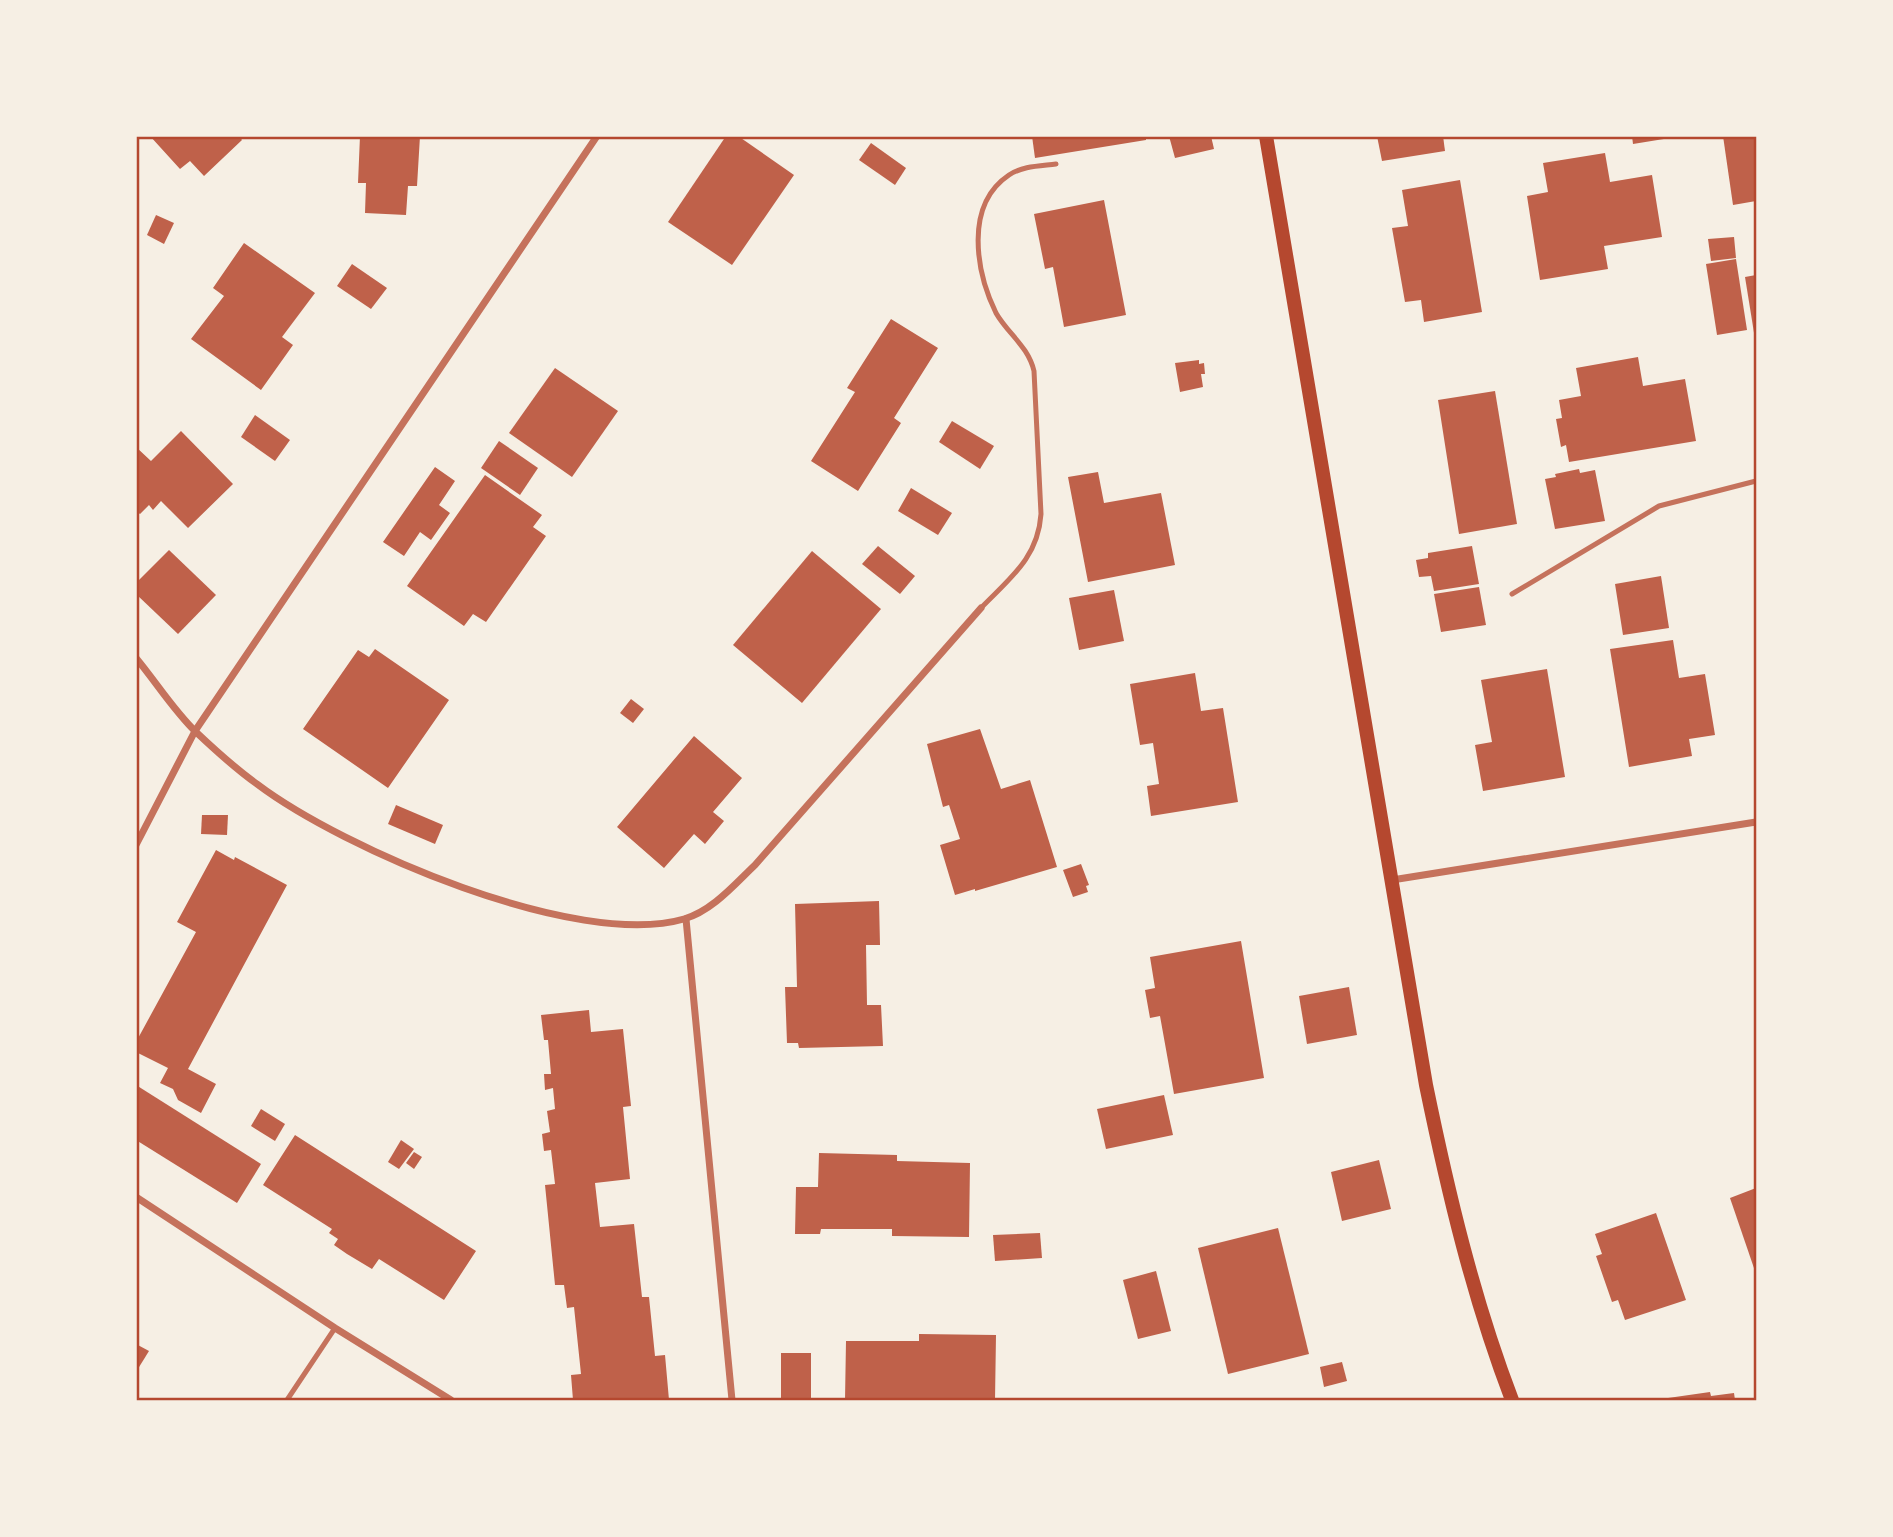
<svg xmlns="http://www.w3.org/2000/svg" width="1893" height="1537" font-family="Helvetica,sans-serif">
	<rect width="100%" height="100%" fill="#f6efe4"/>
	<g fill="#bf614a">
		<path d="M 150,136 L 239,136 L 242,140 L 204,176 L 190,161 L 180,169 Z"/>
		<path d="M 360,136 L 420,136 L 417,186 L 408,186 L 406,215 L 365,213 L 366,183 L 358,183 Z"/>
		<path d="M 726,136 L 738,136 L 794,175 L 732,265 L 668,222 Z"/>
		<path d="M 1032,136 L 1146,136 L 1146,140 L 1035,158 Z"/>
		<path d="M 1169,136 L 1211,136 L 1214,149 L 1175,158 Z"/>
		<path d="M 1377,136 L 1443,136 L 1445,151 L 1382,161 Z"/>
		<path d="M 1632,136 L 1670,136 L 1670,138 L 1633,144 Z"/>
		<path d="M 1723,136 L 1756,136 L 1756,201 L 1733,205 Z"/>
		<path d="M 871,143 L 906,168 L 895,185 L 859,160 Z"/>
		<path d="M 1605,153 L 1610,182 L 1652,175 L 1662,237 L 1604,246 L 1608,269 L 1540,280 L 1527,196 L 1548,192 L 1543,163 Z"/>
		<path d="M 1460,180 L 1482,312 L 1424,322 L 1421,300 L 1405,302 L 1392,228 L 1408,226 L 1402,190 Z"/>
		<path d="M 1104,200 L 1126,315 L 1064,327 L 1053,267 L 1045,269 L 1034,214 Z"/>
		<path d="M 156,215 L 174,223 L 164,244 L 147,235 Z"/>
		<path d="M 1734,237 L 1736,258 L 1711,261 L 1708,239 Z"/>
		<path d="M 244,243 L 315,293 L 282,337 L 293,345 L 261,390 L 191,339 L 224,296 L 213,288 Z"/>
		<path d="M 1736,259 L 1747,330 L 1717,335 L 1706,264 Z"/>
		<path d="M 352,264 L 387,288 L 371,309 L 337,286 Z"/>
		<path d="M 1756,275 L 1756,339 L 1755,339 L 1745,277 Z"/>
		<path d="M 891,319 L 938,348 L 894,418 L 901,423 L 858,491 L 811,461 L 855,392 L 847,388 Z"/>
		<path d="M 1638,357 L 1643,386 L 1685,379 L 1696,441 L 1569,462 L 1566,445 L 1561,447 L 1556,419 L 1562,418 L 1559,400 L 1581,396 L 1576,368 Z"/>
		<path d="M 1199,360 L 1199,364 L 1204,363 L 1205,374 L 1201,374 L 1203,387 L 1180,392 L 1175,363 Z"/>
		<path d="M 555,368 L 618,411 L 572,477 L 509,433 Z"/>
		<path d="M 1495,391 L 1517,524 L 1459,534 L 1438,400 Z"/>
		<path d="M 255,415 L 290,440 L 275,461 L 241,437 Z"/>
		<path d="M 952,421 L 994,446 L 980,469 L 939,442 Z"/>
		<path d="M 181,431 L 233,484 L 188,528 L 161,501 L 153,510 L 149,505 L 140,514 L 136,511 L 136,447 L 151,461 Z"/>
		<path d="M 499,441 L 538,468 L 520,495 L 481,468 Z"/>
		<path d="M 435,467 L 455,481 L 439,505 L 450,513 L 431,540 L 420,532 L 404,556 L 383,542 Z"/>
		<path d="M 1579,469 L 1580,473 L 1595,470 L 1605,521 L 1555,529 L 1545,479 L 1556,477 L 1555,474 Z"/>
		<path d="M 1098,472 L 1104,503 L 1161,493 L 1175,565 L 1088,582 L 1068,477 Z"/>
		<path d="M 485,475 L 542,515 L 533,527 L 546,536 L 486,622 L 473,614 L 464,626 L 407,586 Z"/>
		<path d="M 911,488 L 952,513 L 938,535 L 898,511 Z"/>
		<path d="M 878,546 L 915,576 L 900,594 L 862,564 Z"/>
		<path d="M 1472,546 L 1479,584 L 1434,591 L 1431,576 L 1419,577 L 1416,560 L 1428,558 L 1428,553 Z"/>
		<path d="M 169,550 L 216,595 L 178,634 L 136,594 L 136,583 Z"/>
		<path d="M 812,551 L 881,609 L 802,703 L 733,645 Z"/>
		<path d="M 1661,576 L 1669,628 L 1623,635 L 1615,584 Z"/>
		<path d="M 1479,587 L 1486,625 L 1441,632 L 1434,594 Z"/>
		<path d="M 1114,590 L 1124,641 L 1079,650 L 1069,598 Z"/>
		<path d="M 1673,640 L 1679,678 L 1705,674 L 1715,735 L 1689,739 L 1692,756 L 1629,767 L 1610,649 Z"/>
		<path d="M 375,649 L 449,700 L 388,788 L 303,729 L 358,650 L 369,657 Z"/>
		<path d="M 1547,669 L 1565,777 L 1483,791 L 1475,745 L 1492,742 L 1481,680 Z"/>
		<path d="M 1195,673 L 1201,711 L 1223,708 L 1238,802 L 1151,816 L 1147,786 L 1159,784 L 1153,743 L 1140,745 L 1130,684 Z"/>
		<path d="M 631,699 L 644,709 L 633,723 L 620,713 Z"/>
		<path d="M 980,729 L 1001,789 L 1030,780 L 1057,867 L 975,891 L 975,889 L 955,895 L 940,845 L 960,839 L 949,805 L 943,807 L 927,744 Z"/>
		<path d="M 694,736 L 742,778 L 713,812 L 724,821 L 705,844 L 694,834 L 664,868 L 617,827 Z"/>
		<path d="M 396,805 L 443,825 L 435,844 L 388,824 Z"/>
		<path d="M 202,815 L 228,815 L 227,835 L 201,834 Z"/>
		<path d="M 216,850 L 234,860 L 235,857 L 287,885 L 188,1069 L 216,1084 L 201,1113 L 178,1100 L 173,1089 L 160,1083 L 168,1068 L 136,1052 L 136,1042 L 196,932 L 177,922 Z"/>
		<path d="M 1081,864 L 1089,885 L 1086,886 L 1088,892 L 1073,897 L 1063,870 Z"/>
		<path d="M 879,901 L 880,945 L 866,945 L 867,1005 L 881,1005 L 883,1046 L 799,1048 L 798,1043 L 787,1043 L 785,987 L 797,987 L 795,904 Z"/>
		<path d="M 1241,941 L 1264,1078 L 1174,1094 L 1160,1016 L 1150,1018 L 1145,990 L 1155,988 L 1150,957 Z"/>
		<path d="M 1349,987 L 1357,1035 L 1307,1044 L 1299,996 Z"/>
		<path d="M 589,1010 L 591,1032 L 623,1029 L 631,1106 L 623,1107 L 630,1179 L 595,1183 L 600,1227 L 634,1224 L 642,1297 L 649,1297 L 655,1356 L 665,1355 L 669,1400 L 573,1400 L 571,1375 L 581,1374 L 574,1307 L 567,1308 L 564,1285 L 555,1285 L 545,1185 L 555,1184 L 551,1150 L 544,1151 L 542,1134 L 550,1132 L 547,1111 L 555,1109 L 553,1088 L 545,1090 L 544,1074 L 551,1074 L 548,1040 L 544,1040 L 541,1015 Z"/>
		<path d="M 136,1085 L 261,1164 L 237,1203 L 136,1140 Z"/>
		<path d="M 1164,1095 L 1173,1135 L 1106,1149 L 1097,1109 Z"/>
		<path d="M 261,1109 L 285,1124 L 275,1141 L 251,1126 Z"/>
		<path d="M 295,1135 L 476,1251 L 444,1300 L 379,1259 L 372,1269 L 347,1254 L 334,1245 L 338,1239 L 329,1233 L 332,1229 L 263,1185 Z"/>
		<path d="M 401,1140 L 414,1149 L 399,1169 L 388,1162 Z"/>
		<path d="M 414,1152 L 422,1157 L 414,1169 L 406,1163 Z"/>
		<path d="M 819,1153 L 897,1155 L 897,1161 L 970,1163 L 969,1237 L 892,1236 L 892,1229 L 821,1229 L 820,1234 L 795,1234 L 796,1187 L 818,1187 Z"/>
		<path d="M 1379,1160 L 1391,1209 L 1342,1221 L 1331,1172 Z"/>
		<path d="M 1756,1188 L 1756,1274 L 1730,1198 Z"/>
		<path d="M 1656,1213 L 1686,1300 L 1625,1320 L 1618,1300 L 1612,1302 L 1596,1256 L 1602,1254 L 1595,1234 Z"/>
		<path d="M 1278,1228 L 1309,1354 L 1228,1374 L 1198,1248 Z"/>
		<path d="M 1040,1233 L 1042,1258 L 995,1261 L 993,1235 Z"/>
		<path d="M 1156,1271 L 1171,1331 L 1138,1339 L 1123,1280 Z"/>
		<path d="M 919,1334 L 996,1335 L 995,1400 L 845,1400 L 846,1341 L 919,1341 Z"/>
		<path d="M 136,1344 L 149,1351 L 136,1372 Z"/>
		<rect x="781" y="1353" width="30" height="47"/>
		<path d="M 1342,1362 L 1347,1381 L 1324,1387 L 1320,1367 Z"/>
		<path d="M 1710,1392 L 1711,1396 L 1734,1393 L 1735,1400 L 1654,1400 Z"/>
	</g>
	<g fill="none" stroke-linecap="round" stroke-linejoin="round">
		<g stroke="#c5725c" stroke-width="5">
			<path d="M 1512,594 L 1659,506 L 1756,481"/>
			<path d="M 981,608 C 1010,578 1038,558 1041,514 L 1034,371 C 1028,346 1008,334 996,313 C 976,272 964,205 1009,175 C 1022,166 1040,166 1056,164"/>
			<path d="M 287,1400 L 335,1328"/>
		</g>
		<g stroke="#c5725c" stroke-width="7">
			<path d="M 136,658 C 156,682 174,711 196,732 C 215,750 236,769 257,784 C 343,849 577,950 684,919 C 712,911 734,885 755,865 L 981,608"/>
			<path d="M 136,845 L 195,731 L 597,136"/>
			<path d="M 1392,880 L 1756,822"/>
			<path d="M 686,919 L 732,1400"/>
			<path d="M 136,1197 L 335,1328 L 451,1400"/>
		</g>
		<path stroke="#b5482f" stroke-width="14" d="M 1266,136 L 1426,1085 C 1448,1192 1473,1298 1512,1400"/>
	</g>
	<rect width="1893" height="1537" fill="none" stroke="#f6efe4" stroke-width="276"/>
	<rect x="138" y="138" width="1617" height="1261" fill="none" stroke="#b5482f" stroke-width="2.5"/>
</svg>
